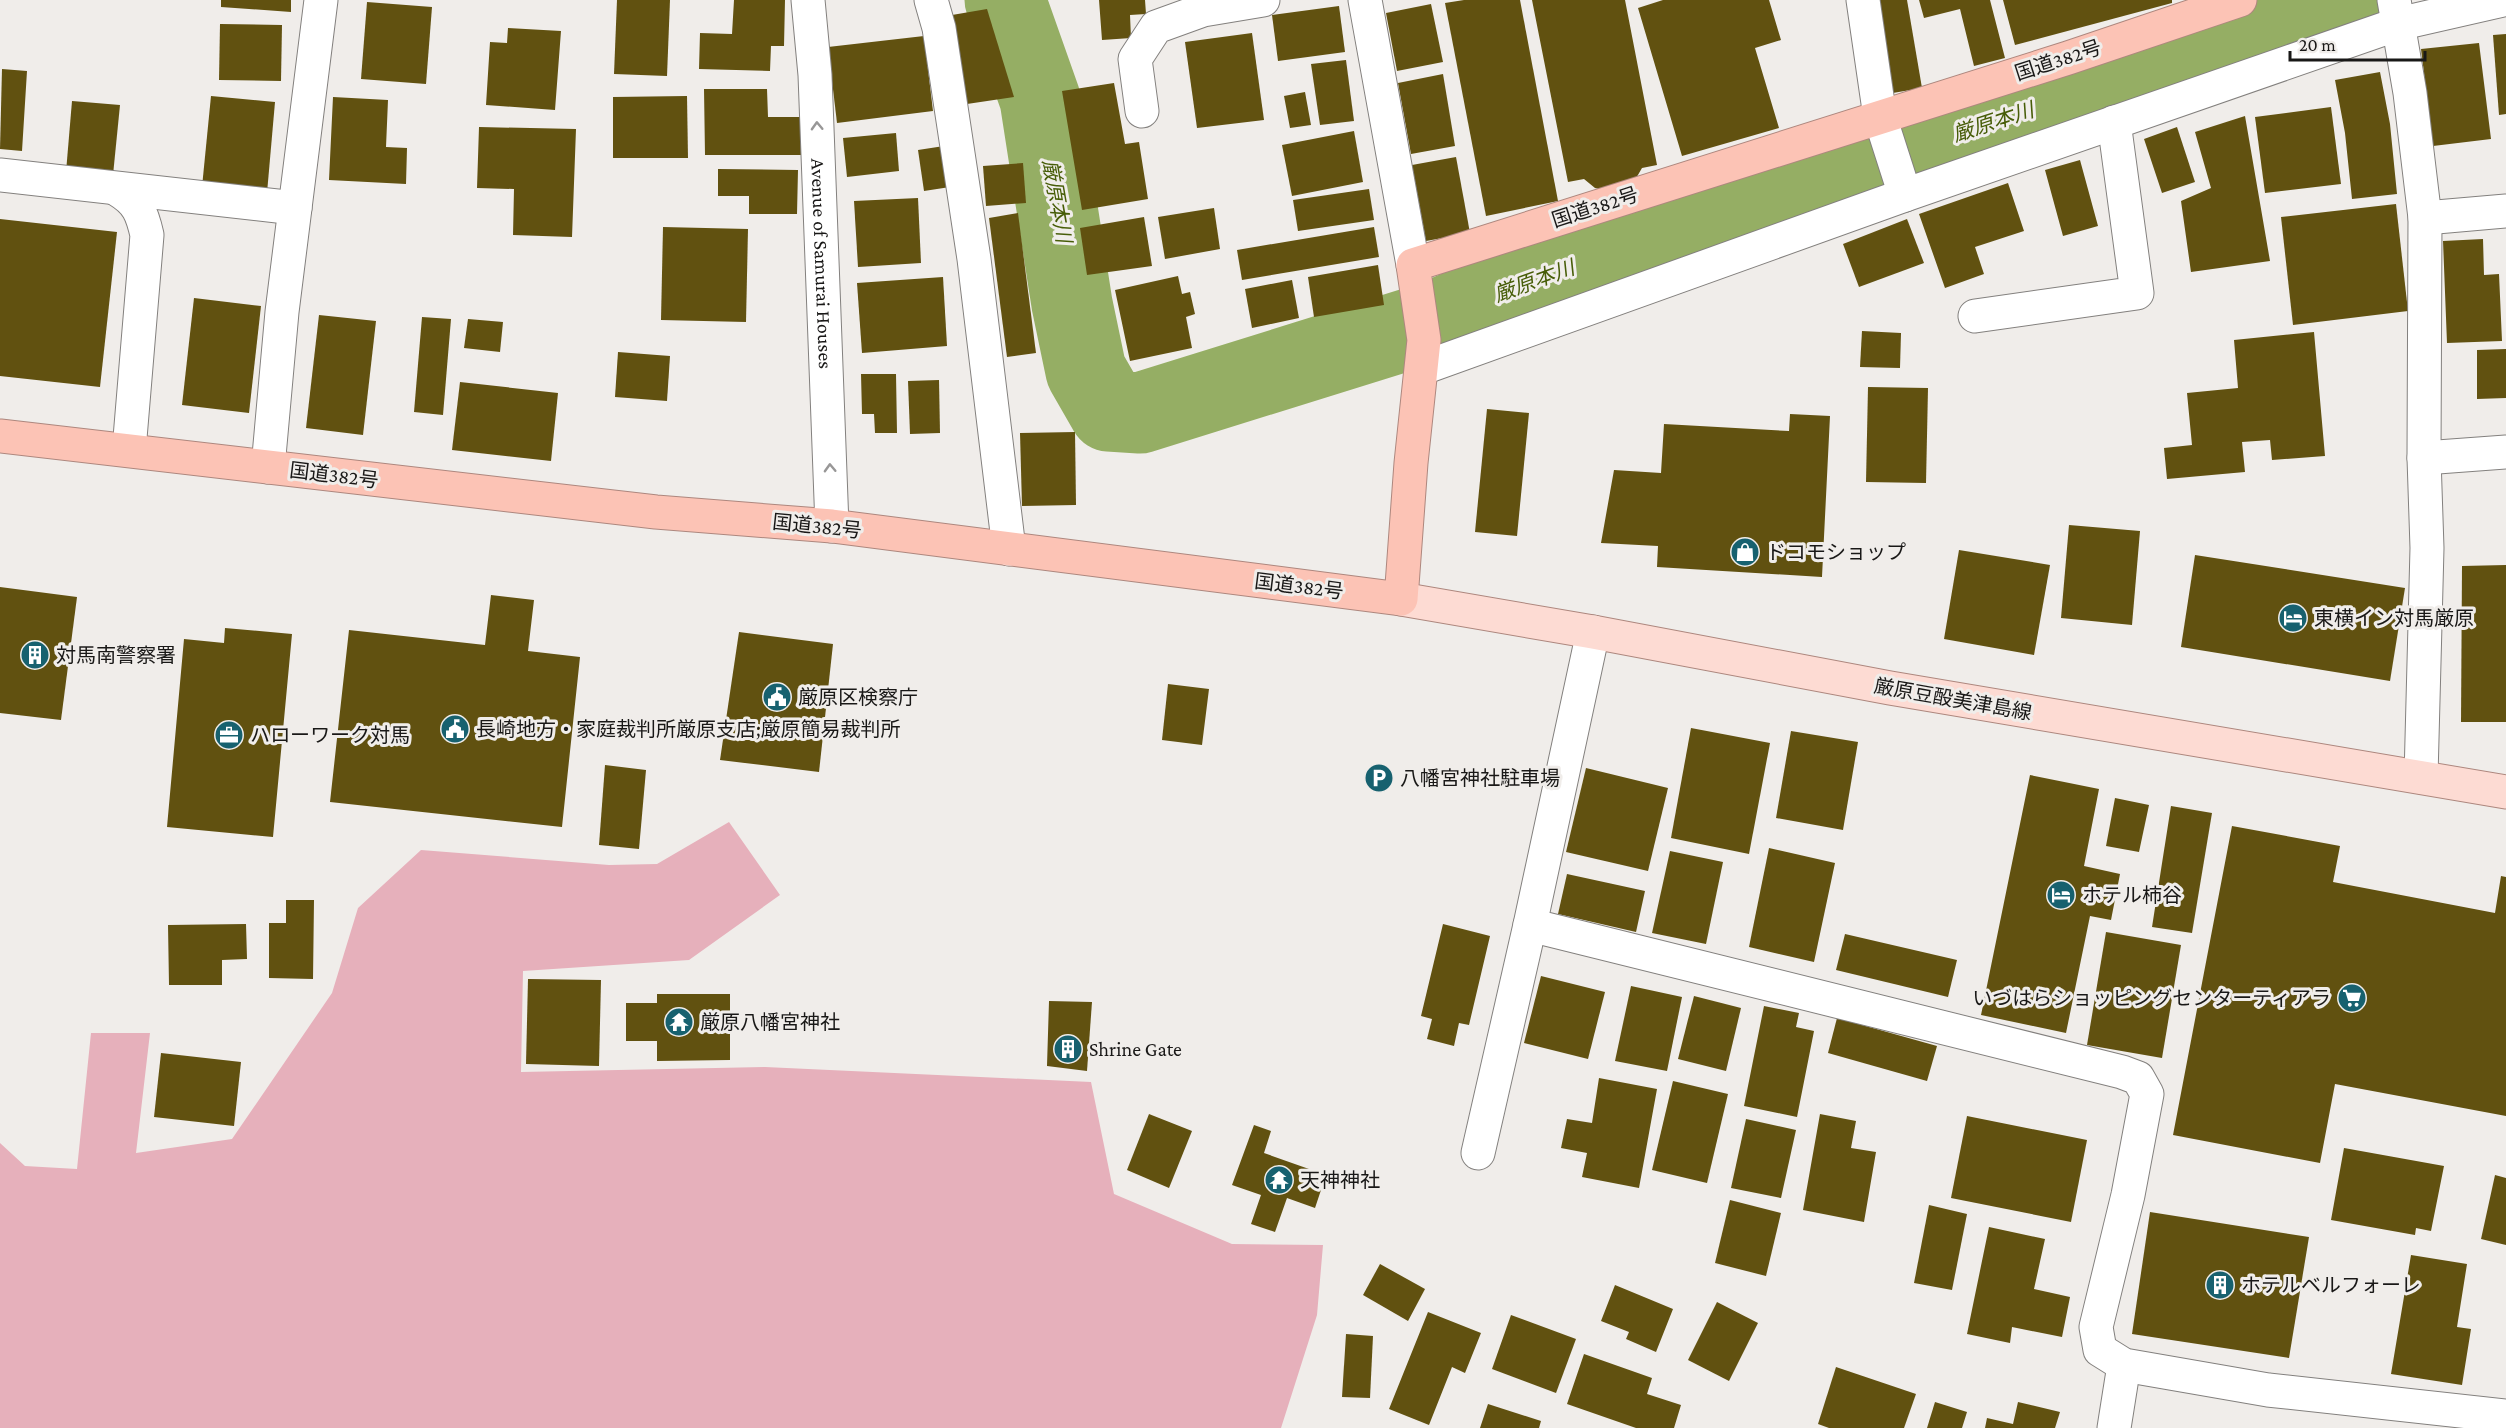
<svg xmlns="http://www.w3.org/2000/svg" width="2506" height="1428" font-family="'Crimson Pro','Noto Sans JP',serif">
	<rect width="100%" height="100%" fill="#f0edea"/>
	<path fill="#e6b0bb" d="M 729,822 L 780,895 L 689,960 L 523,971 L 521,1072 L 765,1067 L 1091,1082 L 1114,1194 L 1232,1244 L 1323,1245 L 1317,1315 L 1281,1428 L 0,1428 L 0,1143 L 25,1166 L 77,1169 L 91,1033 L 150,1033 L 136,1153 L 232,1139 L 332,993 L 358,908 L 421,850 L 609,865 L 657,864 Z"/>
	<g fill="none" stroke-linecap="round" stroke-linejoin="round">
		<path stroke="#95ae64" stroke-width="81" d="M 1005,0 L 1040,99 L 1072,304 L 1086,371 L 1109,411 L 1140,413 L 1432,322 L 1528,280 L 1633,249 L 1918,147 L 2362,0"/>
	</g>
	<g fill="#615110">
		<path d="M 221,0 L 291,0 L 291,12 L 221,7 Z"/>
		<path d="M 617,0 L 670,0 L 667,76 L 614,74 Z"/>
		<path d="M 734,0 L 785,0 L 784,46 L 771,46 L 770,71 L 699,69 L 700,33 L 732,34 Z"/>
		<path d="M 1099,0 L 1145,0 L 1146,14 L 1130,15 L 1131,38 L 1102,40 Z"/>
		<path d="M 1464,0 L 1520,0 L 1558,201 L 1486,216 L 1445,3 Z"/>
		<path d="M 1532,0 L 1625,0 L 1657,165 L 1642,168 L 1635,180 L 1609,191 L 1595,188 L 1584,179 L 1568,182 Z"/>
		<path d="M 1663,0 L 1769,0 L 1781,40 L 1755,48 L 1779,128 L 1682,156 L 1638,8 Z"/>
		<path d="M 1871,0 L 1907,0 L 1922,88 L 1887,94 Z"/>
		<path d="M 1919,0 L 1990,0 L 2005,58 L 1974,66 L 1960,9 L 1924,18 Z"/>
		<path d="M 2003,0 L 2172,0 L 2172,3 L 2015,45 Z"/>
		<path d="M 367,2 L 432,7 L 426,84 L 361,79 Z"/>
		<path d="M 1431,4 L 1443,62 L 1397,71 L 1386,13 Z"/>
		<path d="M 1339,6 L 1345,52 L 1278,61 L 1272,15 Z"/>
		<path d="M 987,9 L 1014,97 L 967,104 L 952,15 Z"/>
		<path d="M 220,24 L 282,25 L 281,81 L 219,80 Z"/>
		<path d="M 508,28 L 561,31 L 555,110 L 486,105 L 490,42 L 507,43 Z"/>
		<path d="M 1252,33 L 1264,120 L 1197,128 L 1185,42 Z"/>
		<path d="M 2506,34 L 2506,114 L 2499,115 L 2493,35 Z"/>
		<path d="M 924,36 L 933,111 L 837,123 L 828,47 Z"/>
		<path d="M 2479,43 L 2491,139 L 2433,146 L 2421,49 Z"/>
		<path d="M 1346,60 L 1354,121 L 1320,125 L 1311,64 Z"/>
		<path d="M 2,69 L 27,71 L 22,151 L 0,149 Z"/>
		<path d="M 2380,72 L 2390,124 L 2397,194 L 2352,199 L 2345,133 L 2335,80 Z"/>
		<path d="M 1443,74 L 1455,146 L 1411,154 L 1398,83 Z"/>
		<path d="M 1114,83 L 1125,144 L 1139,142 L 1148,199 L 1082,210 L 1062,91 Z"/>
		<path d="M 704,89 L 767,89 L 768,117 L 800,117 L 801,155 L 705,155 Z"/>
		<path d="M 1305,92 L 1311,125 L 1290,128 L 1284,96 Z"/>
		<path d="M 211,96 L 275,102 L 267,193 L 202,187 Z"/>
		<path d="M 687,96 L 688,158 L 613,158 L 613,97 Z"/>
		<path d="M 333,97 L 388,100 L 386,147 L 407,148 L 406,184 L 329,180 Z"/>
		<path d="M 72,101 L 120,105 L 113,175 L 66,172 Z"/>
		<path d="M 2331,107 L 2341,184 L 2265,193 L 2255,117 Z"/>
		<path d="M 2245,116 L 2270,261 L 2191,272 L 2181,201 L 2211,188 L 2195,132 Z"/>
		<path d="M 479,127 L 576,129 L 572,237 L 513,235 L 514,189 L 477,188 Z"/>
		<path d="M 2177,127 L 2195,182 L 2162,193 L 2144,139 Z"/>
		<path d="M 1354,131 L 1363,182 L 1292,196 L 1282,145 Z"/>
		<path d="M 896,133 L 899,171 L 847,177 L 843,138 Z"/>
		<path d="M 944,146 L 950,187 L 924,191 L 918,150 Z"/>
		<path d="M 1456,157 L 1470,233 L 1426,241 L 1412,165 Z"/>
		<path d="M 2080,160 L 2098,226 L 2063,236 L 2045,170 Z"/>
		<path d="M 1023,163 L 1026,203 L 986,206 L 983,166 Z"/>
		<path d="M 718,169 L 798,170 L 797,214 L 749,214 L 749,196 L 718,196 Z"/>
		<path d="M 2008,183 L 2024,231 L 1975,247 L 1984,274 L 1945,288 L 1919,214 Z"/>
		<path d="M 1369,189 L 1374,220 L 1298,231 L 1293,200 Z"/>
		<path d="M 918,198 L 921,263 L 858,267 L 854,201 Z"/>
		<path d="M 2396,204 L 2408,311 L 2293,325 L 2281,217 Z"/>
		<path d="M 1214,208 L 1220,249 L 1165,259 L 1158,217 Z"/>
		<path d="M 1018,213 L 1036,353 L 1007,357 L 989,218 Z"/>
		<path d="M 1144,217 L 1152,266 L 1087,275 L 1080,228 Z"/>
		<path d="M 0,219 L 117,232 L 100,387 L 0,376 Z"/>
		<path d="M 1907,219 L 1924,263 L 1859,287 L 1843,244 Z"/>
		<path d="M 663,227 L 748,229 L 746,322 L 661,320 Z"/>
		<path d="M 1374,227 L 1379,257 L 1242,280 L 1237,250 Z"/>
		<path d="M 2483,239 L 2484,275 L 2499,274 L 2502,341 L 2447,343 L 2443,241 Z"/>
		<path d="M 1378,265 L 1384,305 L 1314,317 L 1308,277 Z"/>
		<path d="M 1178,276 L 1182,294 L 1190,292 L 1195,314 L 1186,317 L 1192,348 L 1130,361 L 1115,290 Z"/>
		<path d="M 943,277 L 947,346 L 862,353 L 857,283 Z"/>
		<path d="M 1292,280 L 1299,318 L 1252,328 L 1245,289 Z"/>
		<path d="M 194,298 L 261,306 L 249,413 L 182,405 Z"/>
		<path d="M 319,315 L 376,321 L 363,435 L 306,428 Z"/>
		<path d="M 422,317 L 451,319 L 443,415 L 414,412 Z"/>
		<path d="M 468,319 L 503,322 L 500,352 L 464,348 Z"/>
		<path d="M 1862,331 L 1901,333 L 1900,368 L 1860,367 Z"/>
		<path d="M 2314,332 L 2325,456 L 2272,460 L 2270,440 L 2242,442 L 2245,472 L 2167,479 L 2164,448 L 2192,445 L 2187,393 L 2238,388 L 2234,340 Z"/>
		<path d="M 2506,349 L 2506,398 L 2477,399 L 2477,350 Z"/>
		<path d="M 618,352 L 670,356 L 667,401 L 615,397 Z"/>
		<path d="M 861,374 L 896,374 L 897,433 L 875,433 L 874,414 L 862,414 Z"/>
		<path d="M 939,380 L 940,433 L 910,434 L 908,381 Z"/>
		<path d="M 460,382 L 558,393 L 551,461 L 452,450 Z"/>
		<path d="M 1868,387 L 1928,388 L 1926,483 L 1866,482 Z"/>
		<path d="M 1487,409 L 1529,413 L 1517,536 L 1475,532 Z"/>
		<path d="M 1790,414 L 1830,416 L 1822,577 L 1657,567 L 1658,546 L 1601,543 L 1614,470 L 1661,473 L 1664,424 L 1789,431 Z"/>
		<path d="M 1075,432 L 1076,505 L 1022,506 L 1020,433 Z"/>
		<path d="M 2069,525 L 2140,531 L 2132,625 L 2061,618 Z"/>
		<path d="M 1959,550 L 2050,565 L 2034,655 L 1944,639 Z"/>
		<path d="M 2195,555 L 2405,588 L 2390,681 L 2181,647 Z"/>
		<path d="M 2506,565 L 2506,722 L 2461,722 L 2462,566 Z"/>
		<path d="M 0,587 L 77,597 L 61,720 L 0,713 Z"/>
		<path d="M 491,595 L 534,600 L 528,651 L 580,657 L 562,827 L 330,802 L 349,630 L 485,645 Z"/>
		<path d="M 225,628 L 292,634 L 273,837 L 167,827 L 184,639 L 224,643 Z"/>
		<path d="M 739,632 L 833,644 L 819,772 L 720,760 Z"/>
		<path d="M 1168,684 L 1209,689 L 1202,745 L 1162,740 Z"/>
		<path d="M 1691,728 L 1770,743 L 1749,854 L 1671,838 Z"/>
		<path d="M 1791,731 L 1858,742 L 1843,830 L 1776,818 Z"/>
		<path d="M 605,765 L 646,770 L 639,849 L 599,845 Z"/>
		<path d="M 1586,768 L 1668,788 L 1648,871 L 1566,852 Z"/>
		<path d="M 2030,775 L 2099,789 L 2084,866 L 2120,874 L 2111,920 L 2090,916 L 2066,1033 L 1981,1015 Z"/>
		<path d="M 2115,798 L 2149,805 L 2139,852 L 2106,846 Z"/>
		<path d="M 2171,806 L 2212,813 L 2192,933 L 2152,927 Z"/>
		<path d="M 2232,826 L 2340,846 L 2333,882 L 2495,913 L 2501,876 L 2506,877 L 2506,1116 L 2335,1084 L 2320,1163 L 2173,1135 Z"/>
		<path d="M 1769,848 L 1835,863 L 1814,962 L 1749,947 Z"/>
		<path d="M 1670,851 L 1723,862 L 1706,944 L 1652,933 Z"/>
		<path d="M 1567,874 L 1645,891 L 1636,932 L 1558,914 Z"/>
		<path d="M 286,900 L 314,900 L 313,979 L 269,978 L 269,923 L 286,923 Z"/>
		<path d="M 246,924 L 247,959 L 222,960 L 222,985 L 169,985 L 168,925 Z"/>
		<path d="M 1443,924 L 1490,936 L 1469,1025 L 1459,1023 L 1454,1046 L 1427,1039 L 1432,1019 L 1421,1016 Z"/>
		<path d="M 2106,932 L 2181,945 L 2162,1058 L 2087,1045 Z"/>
		<path d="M 1845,934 L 1957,960 L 1948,997 L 1836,970 Z"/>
		<path d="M 1541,976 L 1605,992 L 1588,1059 L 1524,1043 Z"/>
		<path d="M 528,979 L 601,980 L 599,1066 L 526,1064 Z"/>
		<path d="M 1631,986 L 1682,997 L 1667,1071 L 1615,1061 Z"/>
		<path d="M 657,994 L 730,994 L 730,1060 L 657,1061 L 657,1041 L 626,1041 L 626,1003 L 657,1003 Z"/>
		<path d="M 1694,996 L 1741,1008 L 1726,1071 L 1678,1059 Z"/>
		<path d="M 1049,1001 L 1092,1002 L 1087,1071 L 1047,1066 Z"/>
		<path d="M 1764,1006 L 1799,1013 L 1796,1027 L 1814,1031 L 1797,1117 L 1744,1106 Z"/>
		<path d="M 1837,1018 L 1937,1046 L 1927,1081 L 1828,1053 Z"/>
		<path d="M 161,1053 L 241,1062 L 234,1126 L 154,1117 Z"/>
		<path d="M 1599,1078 L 1657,1089 L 1639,1188 L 1582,1177 L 1587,1153 L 1561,1148 L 1567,1119 L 1592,1123 Z"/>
		<path d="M 1673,1081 L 1728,1094 L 1707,1183 L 1652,1170 Z"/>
		<path d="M 1149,1114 L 1192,1131 L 1169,1188 L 1127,1170 Z"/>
		<path d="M 1820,1114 L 1856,1121 L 1851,1148 L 1876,1152 L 1864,1222 L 1803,1210 Z"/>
		<path d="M 1967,1116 L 2087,1140 L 2071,1222 L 1951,1198 Z"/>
		<path d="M 1746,1119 L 1796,1130 L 1781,1198 L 1731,1188 Z"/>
		<path d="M 1254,1125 L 1271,1131 L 1264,1153 L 1326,1175 L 1315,1208 L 1287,1198 L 1275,1232 L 1251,1224 L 1261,1195 L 1232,1185 Z"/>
		<path d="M 2344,1148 L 2444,1166 L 2431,1231 L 2416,1228 L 2415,1235 L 2331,1220 Z"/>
		<path d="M 2495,1175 L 2506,1178 L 2506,1245 L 2481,1239 Z"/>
		<path d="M 1730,1200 L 1781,1213 L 1766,1276 L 1715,1263 Z"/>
		<path d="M 1929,1205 L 1967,1214 L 1952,1290 L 1914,1283 Z"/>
		<path d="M 2150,1212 L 2309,1237 L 2289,1358 L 2132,1334 Z"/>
		<path d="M 1989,1227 L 2045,1239 L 2034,1289 L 2070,1297 L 2062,1337 L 2012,1327 L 2010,1343 L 1967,1334 Z"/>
		<path d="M 2411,1255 L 2467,1264 L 2457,1327 L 2471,1329 L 2462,1385 L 2391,1374 Z"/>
		<path d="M 1380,1264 L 1425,1289 L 1408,1321 L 1363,1295 Z"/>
		<path d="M 1615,1285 L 1673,1309 L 1656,1352 L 1626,1339 L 1629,1332 L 1601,1321 Z"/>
		<path d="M 1717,1302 L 1758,1323 L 1729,1381 L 1688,1360 Z"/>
		<path d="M 1428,1312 L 1481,1333 L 1465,1373 L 1452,1367 L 1429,1425 L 1389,1409 Z"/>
		<path d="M 1511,1315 L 1576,1339 L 1556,1393 L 1492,1369 Z"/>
		<path d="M 1346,1334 L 1373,1336 L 1370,1398 L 1342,1397 Z"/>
		<path d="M 1584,1354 L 1652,1378 L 1647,1394 L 1681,1405 L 1674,1428 L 1636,1428 L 1567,1404 Z"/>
		<path d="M 1836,1367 L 1916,1394 L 1904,1428 L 1829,1428 L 1818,1424 Z"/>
		<path d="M 1935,1402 L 1967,1412 L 1962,1428 L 1927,1428 Z"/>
		<path d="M 2018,1402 L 2060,1412 L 2055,1428 L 1985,1428 L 1987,1418 L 2013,1424 Z"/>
		<path d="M 1488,1404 L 1541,1421 L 1539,1428 L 1480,1428 Z"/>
	</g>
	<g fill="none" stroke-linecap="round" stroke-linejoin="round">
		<g stroke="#83807e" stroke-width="35">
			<g id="minor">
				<path id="s1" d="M 808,0 L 815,75 L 832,526"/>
				<path d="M 931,0 L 939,28 L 974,259 L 1009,549"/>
				<path d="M 1365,0 L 1413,265"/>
				<path d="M 1863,0 L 1880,117 L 1905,195"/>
				<path d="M 2394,0 L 2410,93 L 2425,218 L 2424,458 L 2427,548 L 2421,777"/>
				<path d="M 1142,111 L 1135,59 L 1156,27 L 1203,10 L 1263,0"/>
				<path d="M 0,175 L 295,208"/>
				<path d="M 118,190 C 138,202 142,213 147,235 L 129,450"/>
				<path d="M 2425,218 L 2506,211"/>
				<path d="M 1975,316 L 2137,293 L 2114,122"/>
				<path d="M 1423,368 L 1905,195 L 2398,24 L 2503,0"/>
				<path d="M 2424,458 L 2506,452"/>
				<path d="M 268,467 L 282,312 L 321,0"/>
				<path d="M 1593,632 L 1530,925 L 2122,1072 L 2138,1078 L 2147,1094 L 2128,1195 L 2096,1327 L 2100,1350 L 2124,1365 L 2268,1390 L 2506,1416"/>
				<path d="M 1478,1153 L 1530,925"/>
				<path d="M 2114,1428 L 2124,1365"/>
			</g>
		</g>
		<g stroke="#ad877e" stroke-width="35">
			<path id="major" d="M 1401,599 L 1593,632 L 1890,688 L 2506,792"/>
		</g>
		<g stroke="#ad877e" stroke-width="35">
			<path id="highway" d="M 0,436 L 656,512 L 832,526 L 1401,599 L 1411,463 L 1424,340 L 1413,265 L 2068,58 L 2240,0"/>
		</g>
		<use href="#minor" stroke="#fff" stroke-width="33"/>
		<use href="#major" stroke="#fddbd3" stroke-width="33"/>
		<use href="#highway" stroke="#fcc3b5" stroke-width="33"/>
	</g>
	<defs><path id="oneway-chevron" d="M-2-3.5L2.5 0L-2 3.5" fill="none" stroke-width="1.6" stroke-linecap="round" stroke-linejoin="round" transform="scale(1.5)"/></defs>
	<g stroke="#989797">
		<use href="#oneway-chevron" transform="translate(817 126) rotate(-92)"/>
		<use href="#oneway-chevron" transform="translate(830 468) rotate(-92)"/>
	</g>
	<defs>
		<g id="shop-disc" transform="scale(1.5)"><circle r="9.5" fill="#17616f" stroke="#f0edea"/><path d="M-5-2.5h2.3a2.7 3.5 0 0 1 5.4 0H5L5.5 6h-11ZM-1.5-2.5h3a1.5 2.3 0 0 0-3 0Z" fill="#fff"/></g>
		<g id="hotel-disc" transform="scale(1.5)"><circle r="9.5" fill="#17616f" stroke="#f0edea"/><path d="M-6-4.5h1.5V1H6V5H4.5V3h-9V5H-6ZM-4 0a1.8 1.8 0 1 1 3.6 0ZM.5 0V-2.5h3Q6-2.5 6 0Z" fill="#fff"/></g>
		<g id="building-disc" transform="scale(1.5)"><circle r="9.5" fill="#17616f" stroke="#f0edea"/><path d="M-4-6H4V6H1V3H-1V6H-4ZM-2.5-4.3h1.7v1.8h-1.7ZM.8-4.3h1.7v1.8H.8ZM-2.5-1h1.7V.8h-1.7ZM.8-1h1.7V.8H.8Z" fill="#fff"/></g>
		<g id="civic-disc" transform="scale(1.5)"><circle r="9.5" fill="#17616f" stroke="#f0edea"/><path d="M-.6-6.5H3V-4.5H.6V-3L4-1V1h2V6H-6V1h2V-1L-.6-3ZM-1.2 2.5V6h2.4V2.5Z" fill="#fff"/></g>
		<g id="office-disc" transform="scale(1.5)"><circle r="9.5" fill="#17616f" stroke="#f0edea"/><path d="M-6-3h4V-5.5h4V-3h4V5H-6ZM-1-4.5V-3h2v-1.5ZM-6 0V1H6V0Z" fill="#fff"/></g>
		<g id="parking-disc" transform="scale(1.5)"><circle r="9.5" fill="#17616f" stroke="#f0edea"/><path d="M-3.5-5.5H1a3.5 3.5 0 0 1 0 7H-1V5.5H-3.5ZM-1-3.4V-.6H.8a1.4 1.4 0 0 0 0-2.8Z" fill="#fff"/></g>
		<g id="supermarket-disc" transform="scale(1.5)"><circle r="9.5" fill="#17616f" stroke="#f0edea"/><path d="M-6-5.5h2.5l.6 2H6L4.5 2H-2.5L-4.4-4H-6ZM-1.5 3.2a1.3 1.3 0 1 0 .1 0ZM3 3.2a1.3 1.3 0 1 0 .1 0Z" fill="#fff"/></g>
		<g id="temple-disc" transform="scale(1.5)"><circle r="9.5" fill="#17616f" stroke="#f0edea"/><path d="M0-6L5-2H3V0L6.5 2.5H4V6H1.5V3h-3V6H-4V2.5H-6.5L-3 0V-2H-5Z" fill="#fff"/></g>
	</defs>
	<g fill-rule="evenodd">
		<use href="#shop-disc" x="1745" y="552"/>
		<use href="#hotel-disc" x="2293" y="618"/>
		<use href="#building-disc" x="35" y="655"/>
		<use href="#civic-disc" x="777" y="697"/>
		<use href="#civic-disc" x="455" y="729"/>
		<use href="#office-disc" x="229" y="735"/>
		<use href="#parking-disc" x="1379" y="778"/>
		<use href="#hotel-disc" x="2061" y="895"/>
		<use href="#supermarket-disc" x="2352" y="998"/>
		<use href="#temple-disc" x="679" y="1022"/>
		<use href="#building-disc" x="1068" y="1049"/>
		<use href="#temple-disc" x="1279" y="1180"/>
		<use href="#building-disc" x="2220" y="1285"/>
	</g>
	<g text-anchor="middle" stroke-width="6" stroke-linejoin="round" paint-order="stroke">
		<g font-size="20" fill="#191817" stroke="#f0edea">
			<text transform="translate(2058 60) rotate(-18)" y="7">国道382号</text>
			<text transform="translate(1595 207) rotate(-18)" y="7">国道382号</text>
			<text dy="7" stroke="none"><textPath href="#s1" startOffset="264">Avenue of Samurai Houses</textPath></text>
			<text transform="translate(334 475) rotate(7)" y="7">国道382号</text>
			<text transform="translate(817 526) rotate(6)" y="7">国道382号</text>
			<text transform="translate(1299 586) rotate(7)" y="7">国道382号</text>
			<text transform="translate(1953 699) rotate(10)" y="7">厳原豆酘美津島線</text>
		</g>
		<g font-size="20" fill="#191817" stroke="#f0edea" text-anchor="start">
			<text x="1766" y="559">ドコモショップ</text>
			<text x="2314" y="625">東横イン対馬厳原</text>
			<text x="56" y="662">対馬南警察署</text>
			<text x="798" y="704">厳原区検察庁</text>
			<text x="476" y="736">長崎地方・家庭裁判所厳原支店;厳原簡易裁判所</text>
			<text x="250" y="742">ハローワーク対馬</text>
			<text x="1400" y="785">八幡宮神社駐車場</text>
			<text x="2082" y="902">ホテル柿谷</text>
			<text x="2331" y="1005" text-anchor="end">いづはらショッピングセンターティアラ</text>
			<text x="700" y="1029">厳原八幡宮神社</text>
			<text x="1089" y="1056">Shrine Gate</text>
			<text x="1300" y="1187">天神神社</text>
			<text x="2241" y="1292">ホテルベルフォーレ</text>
		</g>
		<g font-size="21" font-style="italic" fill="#475d08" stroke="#f0edea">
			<text transform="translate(1993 122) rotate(-18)" y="7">厳原本川</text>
			<text transform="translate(1057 201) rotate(80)" y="7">厳原本川</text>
			<text transform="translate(1534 281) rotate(-20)" y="7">厳原本川</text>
		</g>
	</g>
	<path d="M2290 51v9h135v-9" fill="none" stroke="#191817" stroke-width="3"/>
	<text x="2299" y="51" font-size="18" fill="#191817" stroke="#f0edea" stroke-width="4.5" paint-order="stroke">20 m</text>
</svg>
